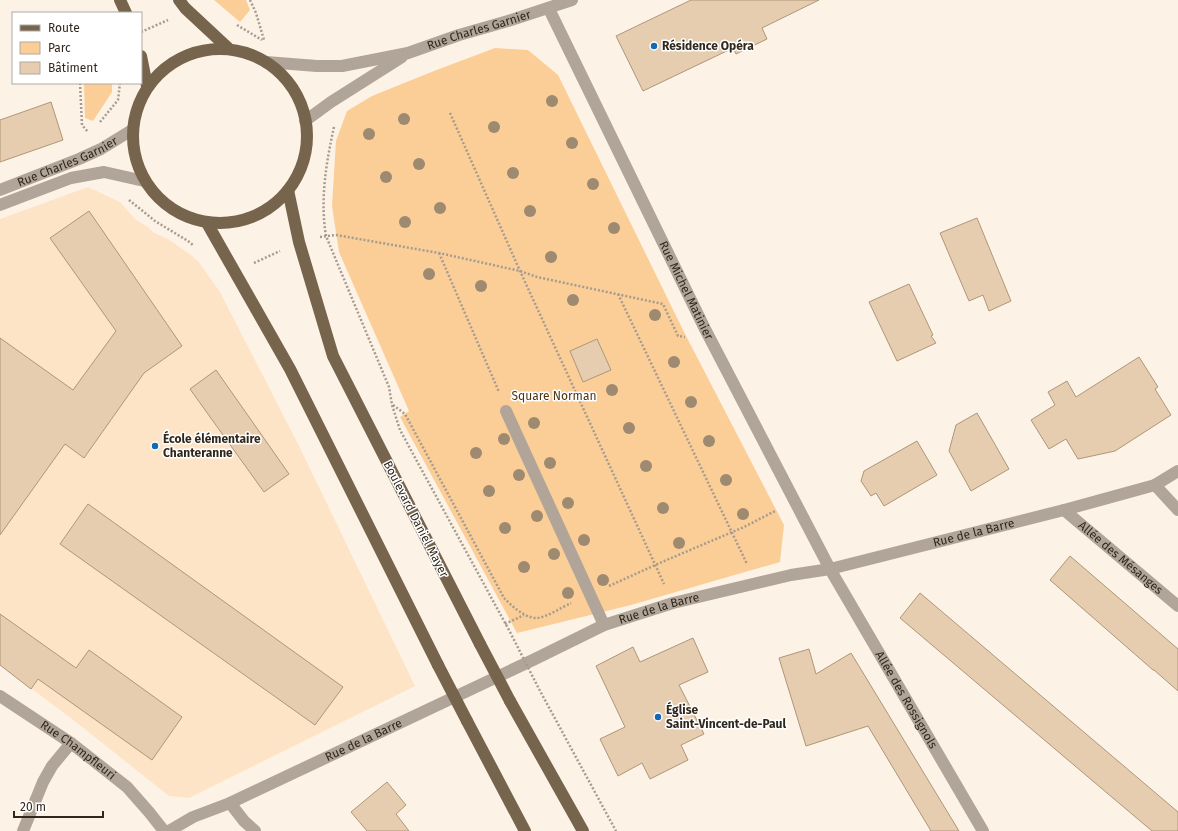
<svg xmlns="http://www.w3.org/2000/svg" width="1178" height="831" font-family="'Fira Sans',sans-serif">
	<rect width="100%" height="100%" fill="#fdf2e6"/>
	<path fill="#fde4c6" d="M 88,187 L 120,202 L 136,220 L 148,227 L 154,233 L 168,239 L 191,255 L 198,261 L 220,292 L 300,448 L 415,686 L 189,798 L 169,796 L 76,722 L 0,665 L 0,219 Z"/>
	<g fill="#fbce97">
		<path d="M 214,0 L 246,0 L 250,10 L 240,22 Z"/>
		<path d="M 495,48 L 528,50 L 558,75 L 684,332 L 784,525 L 780,562 L 631,605 L 517,633 L 400,417 L 409,411 L 339,252 L 332,206 L 336,141 L 347,111 L 372,96 L 434,71 Z"/>
		<path d="M 84,83 L 112,83 L 112,92 L 93,121 L 85,118 Z"/>
	</g>
	<g fill="#e7cdaf" stroke="#ae9679">
		<path d="M 691,0 L 819,0 L 762,28 L 767,39 L 736,54 L 733,48 L 643,91 L 616,36 Z"/>
		<path d="M 51,102 L 63,140 L 0,162 L 0,120 Z"/>
		<path d="M 89,211 L 182,346 L 144,373 L 84,458 L 65,444 L 0,535 L 0,338 L 73,390 L 116,331 L 50,238 Z"/>
		<path d="M 977,218 L 1011,301 L 989,311 L 983,295 L 969,301 L 940,233 Z"/>
		<path d="M 909,284 L 933,335 L 931,336 L 936,343 L 897,361 L 869,302 Z"/>
		<path d="M 597,339 L 611,370 L 583,382 L 570,351 Z"/>
		<path d="M 1139,357 L 1158,387 L 1155,389 L 1171,415 L 1115,451 L 1078,459 L 1066,439 L 1049,449 L 1031,420 L 1055,405 L 1048,392 L 1067,381 L 1076,397 Z"/>
		<path d="M 216,370 L 289,474 L 264,492 L 190,389 Z"/>
		<path d="M 977,413 L 1009,469 L 971,491 L 949,451 L 956,425 Z"/>
		<path d="M 917,441 L 937,475 L 884,506 L 876,493 L 871,496 L 861,481 L 864,471 Z"/>
		<path d="M 88,504 L 343,687 L 315,725 L 60,544 Z"/>
		<path d="M 1070,556 L 1178,649 L 1178,691 L 1154,670 L 1153,670 L 1050,580 Z"/>
		<path d="M 920,593 L 1178,812 L 1178,831 L 1152,831 L 900,618 Z"/>
		<path d="M 0,614 L 76,668 L 89,650 L 182,717 L 152,760 L 38,679 L 31,689 L 0,665 Z"/>
		<path d="M 693,638 L 708,672 L 679,685 L 704,734 L 681,745 L 688,760 L 650,779 L 642,763 L 618,776 L 600,739 L 625,727 L 596,666 L 633,647 L 640,662 Z"/>
		<path d="M 809,649 L 816,674 L 851,653 L 959,831 L 931,831 L 868,726 L 806,746 L 779,658 Z"/>
		<path d="M 387,782 L 406,805 L 396,814 L 409,831 L 367,831 L 351,812 Z"/>
	</g>
	<g fill="none" stroke-linecap="round" stroke-linejoin="round">
		<g stroke="#a69b8f" stroke-width="2.5" stroke-dasharray="2 2" stroke-linecap="butt">
			<path d="M 250,0 L 256,13 L 264,40"/>
			<path d="M 237,25 L 262,40"/>
			<path d="M 141,32 L 168,20"/>
			<path d="M 80,83 L 82,125 L 88,132"/>
			<path d="M 450,113 L 520,271 L 664,584"/>
			<path d="M 100,122 L 118,100 L 120,83"/>
			<path d="M 334,127 C 326,163 320,200 326,236 L 389,387 L 392,405 L 400,430 L 510,632"/>
			<path d="M 129,200 L 155,221 L 188,241 L 194,246"/>
			<path d="M 320,237 L 336,235 L 439,253 L 520,271 L 537,277 L 663,304 L 678,336 L 685,337"/>
			<path d="M 439,253 L 499,392"/>
			<path d="M 254,263 L 280,251"/>
			<path d="M 618,294 L 747,564"/>
			<path d="M 393,405 L 405,414 L 504,598 C 512,606 523,617 536,618 C 546,618 562,607 571,603"/>
			<path d="M 609,586 L 662,562 L 744,527 L 775,511"/>
			<path d="M 505,624 L 524,615"/>
			<path d="M 539,689 L 616,831"/>
		</g>
		<g stroke="#b0a598" stroke-width="12">
			<path d="M 0,205 L 71,178 L 104,172 L 144,181"/>
			<path d="M 506,411 L 604,625"/>
		</g>
		<g stroke="#b0a598" stroke-width="12">
			<path id="s1" d="M 549,9 L 705,329 L 830,569 L 983,831"/>
			<path id="s2" d="M 266,62 L 317,66 L 342,66 L 408,53 L 459,35 L 508,21 L 572,0"/>
			<path d="M 305,121 L 331,102 L 402,57"/>
			<path id="s3" d="M 0,190 L 79,159 L 101,149 L 132,130"/>
			<path d="M 1155,485 L 1178,510"/>
			<path id="s4" d="M 1064,510 L 1178,606"/>
			<path id="s5" d="M 0,696 L 71,743 L 127,787 L 149,812 L 164,831"/>
			<path d="M 230,803 L 244,821 L 255,831"/>
			<path d="M 23,831 L 43,782 L 52,766 L 71,743"/>
			<path id="s6" d="M 169,831 L 193,817 L 230,803 L 535,659 L 604,625 L 673,603 L 791,575 L 830,569 L 1064,510 L 1155,485 L 1178,471"/>
		</g>
		<g stroke="#77644d" stroke-width="12">
			<path d="M 120,0 L 126,13"/>
			<path d="M 179,0 L 185,8 L 229,49"/>
			<circle cx="220" cy="136" r="87"/>
			<path d="M 141,56 L 147,86"/>
			<path d="M 288,190 L 299,242 L 333,356 L 480,644"/>
			<path d="M 207,223 L 290,369 L 438,665"/>
			<path d="M 510,701 L 583,831"/>
			<path d="M 467,721 L 525,831"/>
		</g>
		<path stroke="#a69b8f" stroke-width="2.5" stroke-dasharray="2 2" stroke-linecap="butt" d="M 510,632 L 539,689"/>
		<g stroke="#77644d" stroke-width="12">
			<path d="M 480,644 L 510,701"/>
			<path d="M 438,665 L 467,721"/>
		</g>
	</g>
	<g fill="#9d8a71">
		<circle cx="552" cy="101" r="6"/>
		<circle cx="404" cy="119" r="6"/>
		<circle cx="494" cy="127" r="6"/>
		<circle cx="369" cy="134" r="6"/>
		<circle cx="572" cy="143" r="6"/>
		<circle cx="419" cy="164" r="6"/>
		<circle cx="513" cy="173" r="6"/>
		<circle cx="386" cy="177" r="6"/>
		<circle cx="593" cy="184" r="6"/>
		<circle cx="440" cy="208" r="6"/>
		<circle cx="530" cy="211" r="6"/>
		<circle cx="405" cy="222" r="6"/>
		<circle cx="614" cy="228" r="6"/>
		<circle cx="551" cy="257" r="6"/>
		<circle cx="429" cy="274" r="6"/>
		<circle cx="481" cy="286" r="6"/>
		<circle cx="573" cy="300" r="6"/>
		<circle cx="655" cy="315" r="6"/>
		<circle cx="674" cy="362" r="6"/>
		<circle cx="612" cy="390" r="6"/>
		<circle cx="691" cy="402" r="6"/>
		<circle cx="534" cy="423" r="6"/>
		<circle cx="629" cy="428" r="6"/>
		<circle cx="504" cy="439" r="6"/>
		<circle cx="709" cy="441" r="6"/>
		<circle cx="476" cy="453" r="6"/>
		<circle cx="550" cy="463" r="6"/>
		<circle cx="646" cy="466" r="6"/>
		<circle cx="519" cy="475" r="6"/>
		<circle cx="726" cy="480" r="6"/>
		<circle cx="489" cy="491" r="6"/>
		<circle cx="568" cy="503" r="6"/>
		<circle cx="663" cy="508" r="6"/>
		<circle cx="743" cy="514" r="6"/>
		<circle cx="537" cy="516" r="6"/>
		<circle cx="505" cy="528" r="6"/>
		<circle cx="584" cy="540" r="6"/>
		<circle cx="679" cy="543" r="6"/>
		<circle cx="554" cy="554" r="6"/>
		<circle cx="524" cy="567" r="6"/>
		<circle cx="603" cy="580" r="6"/>
		<circle cx="568" cy="593" r="6"/>
	</g>
	<g fill="#1468b6" stroke="#fff" stroke-width="1.5">
		<circle cx="654" cy="46" r="4"/>
		<circle cx="155" cy="446" r="4"/>
		<circle cx="658" cy="717" r="4"/>
	</g>
	<g text-anchor="middle" stroke-width="3" stroke-linejoin="round" paint-order="stroke">
		<g font-size="12" fill="#31271b" stroke="#fff">
			<text dy="4" stroke="none"><textPath href="#s2" startOffset="218">Rue Charles Garnier</textPath></text>
			<text dy="4" stroke="none"><textPath href="#s3" startOffset="73">Rue Charles Garnier</textPath></text>
			<text dy="4" stroke="none"><textPath href="#s1" startOffset="313">Rue Michel Matinier</textPath></text>
			<text transform="translate(416 519) rotate(63)" y="4">Boulevard Daniel Mayer</text>
			<text dy="4" stroke="none"><textPath href="#s6" startOffset="863">Rue de la Barre</textPath></text>
			<text dy="4" stroke="none"><textPath href="#s4" startOffset="74">Allée des Mésanges</textPath></text>
			<text dy="4" stroke="none"><textPath href="#s6" startOffset="539">Rue de la Barre</textPath></text>
			<text dy="4" stroke="none"><textPath href="#s1" startOffset="778">Allée des Rossignols</textPath></text>
			<text dy="4" stroke="none"><textPath href="#s6" startOffset="215">Rue de la Barre</textPath></text>
			<text dy="4" stroke="none"><textPath href="#s5" startOffset="95">Rue Champfleuri</textPath></text>
		</g>
		<g font-size="12" font-weight="bold" fill="#31271b" stroke="#fff" text-anchor="start">
			<text x="662" y="50">Résidence Opéra</text>
			<text x="163" y="443">École élémentaire<tspan x="163" dy="14">Chanteranne</tspan></text>
			<text x="666" y="714">Église<tspan x="666" dy="14">Saint-Vincent-de-Paul</tspan></text>
		</g>
		<g font-size="12" fill="#4e3512" stroke="#fff">
			<text x="554" y="400">Square Norman</text>
		</g>
	</g>
	<rect x="12" y="12" width="130" height="72" fill="#ffffff" stroke="#ada9a4"/>
	<rect x="20" y="25" width="20" height="6" fill="#77644d" stroke="#ada9a4"/>
	<text x="48" y="32" font-size="12" fill="#31271b">Route</text>
	<rect x="20" y="42" width="20" height="12" fill="#fbce97" stroke="#ada9a4"/>
	<text x="48" y="52" font-size="12" fill="#31271b">Parc</text>
	<rect x="20" y="62" width="20" height="12" fill="#e7cdaf" stroke="#ada9a4"/>
	<text x="48" y="72" font-size="12" fill="#31271b">Bâtiment</text>
	<path d="M14 811v6h89v-6" fill="none" stroke="#31271b" stroke-width="2"/>
	<text x="20" y="811" font-size="12" fill="#31271b" stroke="#ffffff" stroke-width="3" paint-order="stroke">20 m</text>
</svg>
